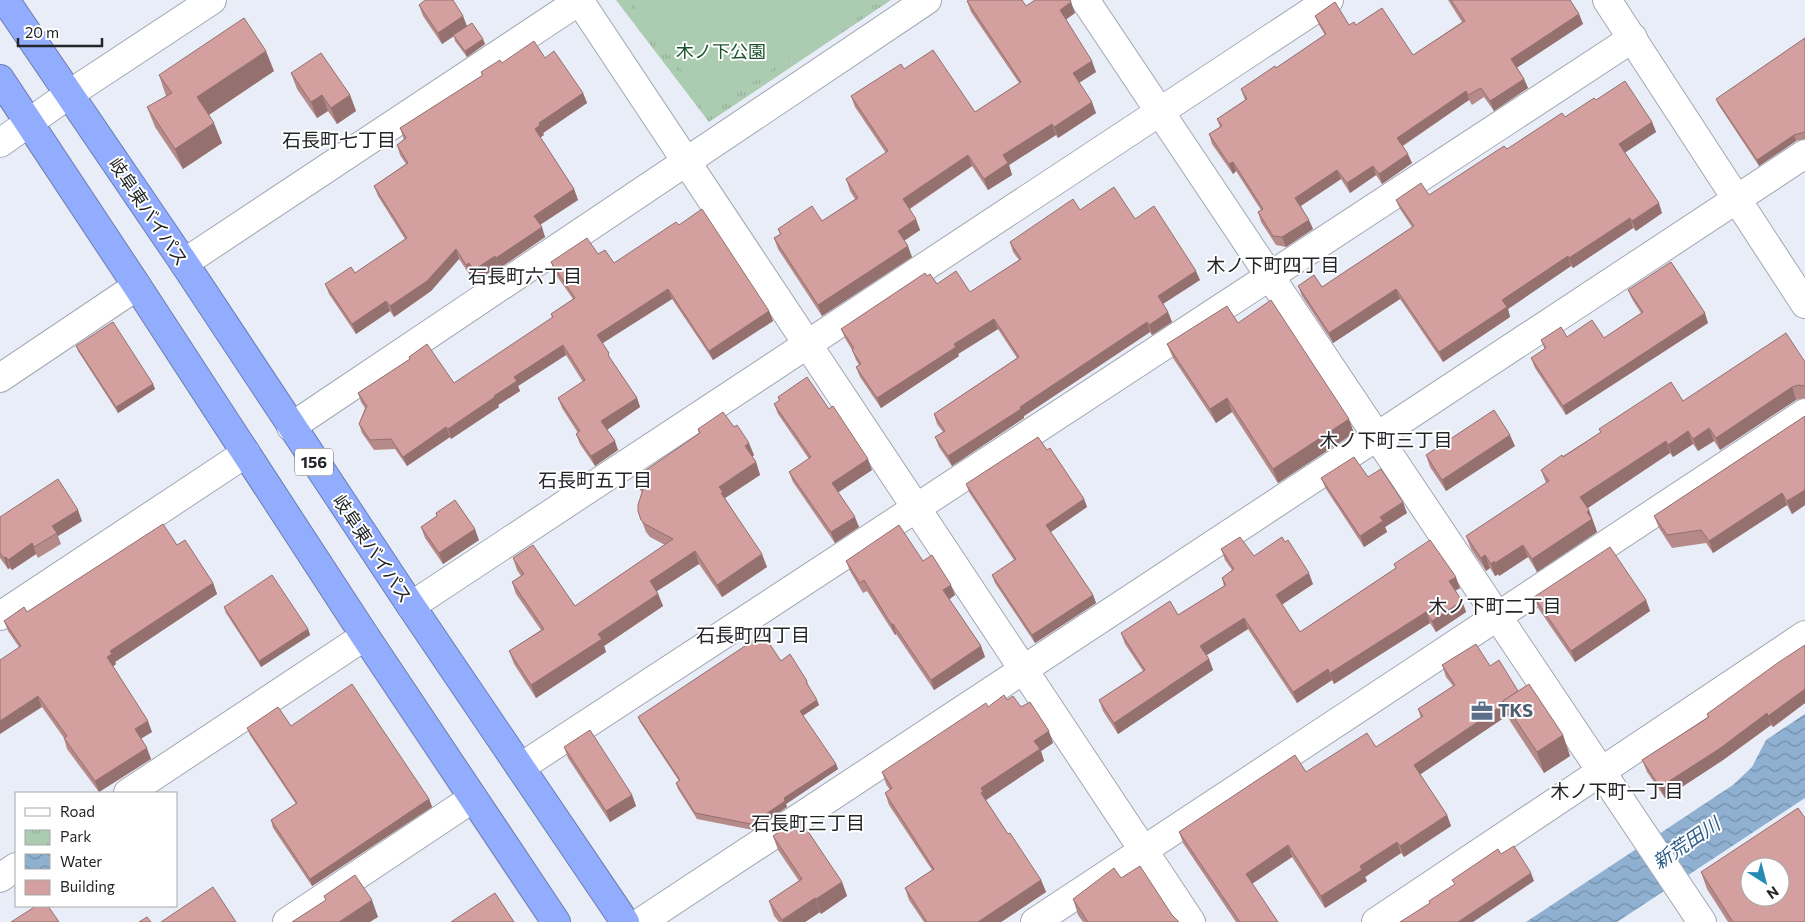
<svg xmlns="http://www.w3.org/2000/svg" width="1805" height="922" font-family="Commissioner,'Noto Sans JP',sans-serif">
	<defs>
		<pattern id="park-tufts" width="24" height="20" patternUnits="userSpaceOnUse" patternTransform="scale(1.25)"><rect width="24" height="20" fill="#abccb1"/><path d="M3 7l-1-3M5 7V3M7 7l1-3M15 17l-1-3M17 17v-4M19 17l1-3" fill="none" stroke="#93af98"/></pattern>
		<pattern id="water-waves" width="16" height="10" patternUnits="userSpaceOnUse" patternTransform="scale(1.25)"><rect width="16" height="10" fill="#8fb0d1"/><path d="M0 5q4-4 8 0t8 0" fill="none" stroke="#748faa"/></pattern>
	</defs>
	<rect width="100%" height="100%" fill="#e8edf8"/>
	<path fill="url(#park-tufts)" d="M 616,0 L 891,0 L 709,122 Z"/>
	<path fill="#abccb1" d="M 630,0 L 875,0 L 711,110 Z"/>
	<path fill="url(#water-waves)" d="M 1805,714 L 1805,798 L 1617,922 L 1526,922 L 1733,785 L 1752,767 L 1766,740 Z"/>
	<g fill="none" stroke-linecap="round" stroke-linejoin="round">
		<g stroke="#a2a7b1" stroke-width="30">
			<g id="minor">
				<path d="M 579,0 L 1191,922"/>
				<path d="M 1085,0 L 1702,922"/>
				<path d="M 1607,0 L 1805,304"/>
				<path d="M 0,143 L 68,95 L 212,0"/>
				<path d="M 184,263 L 579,1"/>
				<path d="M 0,378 L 137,286"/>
				<path d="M 291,427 L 927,0"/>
				<path d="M 411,606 L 1329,0"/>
				<path d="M 0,616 L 246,453"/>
				<path d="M 521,767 L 1633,38"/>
				<path d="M 128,793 L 365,636"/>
				<path d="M 0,878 L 16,867"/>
				<path d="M 287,922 L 473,798"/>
				<path d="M 641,922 L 1805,154"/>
				<path d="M 1035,922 L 1805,413"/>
				<path d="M 1376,922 L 1805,635"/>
			</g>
		</g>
		<g stroke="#6b7db3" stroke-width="30">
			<g id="highway">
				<path d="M 5,0 L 184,263 L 411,606 L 625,922"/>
				<path d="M 0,79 L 137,286 L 365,636 L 556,922"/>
			</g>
		</g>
		<use href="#minor" stroke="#fff" stroke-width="28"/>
		<use href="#highway" stroke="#92acfe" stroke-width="28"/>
	</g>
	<g fill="#b58a89">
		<path d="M 1448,0 L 1570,0 L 1579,14 L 1583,24 L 1517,67 L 1524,79 L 1528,88 L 1494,111 L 1484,97 L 1472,105 L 1469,100 L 1403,146 L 1412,163 L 1382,184 L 1376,175 L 1350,193 L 1341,179 L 1301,206 L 1313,229 L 1286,247 L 1276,245 L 1261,222 L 1258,212 L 1261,210 L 1236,171 L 1233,174 L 1212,144 L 1209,134 L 1220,127 L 1217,119 L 1245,100 L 1241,89 L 1276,68 L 1325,35 L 1319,25 L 1315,16 L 1349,25 L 1356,25 L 1413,55 L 1462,22 Z"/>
		<path d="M 967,1 L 1026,6 L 1075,13 L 1066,19 L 1096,72 L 1079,83 L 1096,113 L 1058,138 L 1056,135 L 1009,165 L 1012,175 L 988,190 L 972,166 L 910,209 L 920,230 L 904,241 L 912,257 L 822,316 L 778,249 L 774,238 L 780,234 L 778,229 L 822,221 L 855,199 L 850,191 L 846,179 L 886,153 L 855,107 L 851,96 L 904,69 L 975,112 L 1019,83 L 971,12 Z"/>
		<path d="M 419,5 L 463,16 L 467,26 L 485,44 L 467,57 L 455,41 L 454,36 L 442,44 L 423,16 Z"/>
		<path d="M 1805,38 L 1805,139 L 1796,141 L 1759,166 L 1718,104 L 1716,99 Z"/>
		<path d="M 545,58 L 583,93 L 587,103 L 543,133 L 544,135 L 540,137 L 574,189 L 578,200 L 540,225 L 545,237 L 500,268 L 499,266 L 478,280 L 473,273 L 470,275 L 459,259 L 431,291 L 394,317 L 390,311 L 356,334 L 329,294 L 325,284 L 355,273 L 405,239 L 378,196 L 374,186 L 406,164 L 400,155 L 397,145 L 404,140 L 400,128 L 482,76 L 481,72 L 502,63 Z"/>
		<path d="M 274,71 L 209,115 L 222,143 L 183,169 L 155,127 L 147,107 L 166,96 L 159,75 Z"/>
		<path d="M 291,73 L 350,95 L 356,111 L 337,124 L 328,111 L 317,118 L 297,89 Z"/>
		<path d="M 1596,100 L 1652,122 L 1656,132 L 1625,152 L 1662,213 L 1636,231 L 1633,228 L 1573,268 L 1571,266 L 1508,309 L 1510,317 L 1443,362 L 1400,299 L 1333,343 L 1302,296 L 1298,286 L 1322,287 L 1412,227 L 1400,209 L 1396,200 L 1429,195 L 1507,149 Z"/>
		<path d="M 1080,210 L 1135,219 L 1200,280 L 1163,304 L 1168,312 L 1172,322 L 1152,335 L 1150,332 L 1024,416 L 1024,418 L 952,466 L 939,447 L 935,437 L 943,432 L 937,424 L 934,414 L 1017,358 L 998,329 L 958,354 L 959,356 L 881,408 L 860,377 L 856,367 L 859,365 L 856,360 L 852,350 L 845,338 L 841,329 L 927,276 L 937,284 L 970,292 L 1019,260 L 1013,252 L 1010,242 Z"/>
		<path d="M 679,225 L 769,311 L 773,321 L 713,360 L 672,299 L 603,343 L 612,362 L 637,398 L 640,407 L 607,430 L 618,450 L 595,466 L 580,444 L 576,434 L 578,433 L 562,408 L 558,398 L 583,382 L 566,355 L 518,386 L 520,391 L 498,405 L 499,407 L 451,439 L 450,437 L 407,466 L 395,449 L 374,450 L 362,433 L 359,424 L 365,408 L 361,402 L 358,393 L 410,359 L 409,357 L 454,383 L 552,318 L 551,314 L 573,299 L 554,272 L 551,262 L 598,254 L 614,263 Z"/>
		<path d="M 1628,290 L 1708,323 L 1566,415 L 1535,368 L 1531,358 L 1545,350 L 1541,340 L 1567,337 L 1604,338 L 1641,313 L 1632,299 Z"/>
		<path d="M 1238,323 L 1354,433 L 1278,483 L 1232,412 L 1216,423 L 1173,358 L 1167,344 Z"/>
		<path d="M 76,346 L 153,384 L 155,389 L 118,413 L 78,351 Z"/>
		<path d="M 1805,362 L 1805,398 L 1796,400 L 1720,450 L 1714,441 L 1698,451 L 1693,444 L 1673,457 L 1670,453 L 1587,508 L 1589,510 L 1597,532 L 1537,572 L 1528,557 L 1499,576 L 1499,574 L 1495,576 L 1490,568 L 1486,571 L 1471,549 L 1466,536 L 1546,483 L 1541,470 L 1601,432 L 1599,429 Z"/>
		<path d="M 778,397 L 872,470 L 838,492 L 859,527 L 835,543 L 793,482 L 789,472 L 809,459 L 778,414 L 774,404 L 779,401 Z"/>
		<path d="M 1805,416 L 1805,505 L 1792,514 L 1787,505 L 1713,553 L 1706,543 L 1672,548 L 1659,528 L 1654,516 Z"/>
		<path d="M 734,427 L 754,455 L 752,457 L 756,462 L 760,475 L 725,498 L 767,567 L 722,597 L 699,564 L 657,591 L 663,606 L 604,646 L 606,652 L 536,698 L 514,664 L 509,651 L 541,630 L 516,594 L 512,582 L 521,576 L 517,570 L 513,558 L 575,606 L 665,545 L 650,537 L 646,532 L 638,511 L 642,492 L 640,490 L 636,477 L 699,434 L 698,429 Z"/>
		<path d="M 1515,446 L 1446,491 L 1430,467 L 1426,455 Z"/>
		<path d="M 1047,450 L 1084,499 L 1087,507 L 1051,532 L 1093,595 L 1096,603 L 1035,643 L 995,583 L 992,575 L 1014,560 L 969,492 L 966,484 Z"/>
		<path d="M 1368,477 L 1407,513 L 1385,527 L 1387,532 L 1364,547 L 1326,489 L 1321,478 Z"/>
		<path d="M 436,513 L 479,540 L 443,564 L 425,538 L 421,527 L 437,516 Z"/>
		<path d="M 0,517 L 82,521 L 58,536 L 61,544 L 38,558 L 36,554 L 12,570 L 10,568 L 8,569 L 0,558 Z"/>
		<path d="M 177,545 L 213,583 L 217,594 L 115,662 L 116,664 L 113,666 L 152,732 L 141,738 L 151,759 L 99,792 L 67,749 L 64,738 L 42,707 L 19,647 L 8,631 L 4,621 L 27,612 Z"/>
		<path d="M 1221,549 L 1254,556 L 1313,584 L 1282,604 L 1300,632 L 1396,568 L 1394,564 L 1460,588 L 1455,591 L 1462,601 L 1466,612 L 1436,632 L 1430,623 L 1334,684 L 1332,680 L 1297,703 L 1248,629 L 1206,655 L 1209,659 L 1213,670 L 1118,734 L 1103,711 L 1099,700 L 1143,671 L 1125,644 L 1121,633 L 1178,615 L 1224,586 L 1222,578 L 1232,570 L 1225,560 Z"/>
		<path d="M 846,561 L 923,561 L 955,595 L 949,599 L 981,646 L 985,657 L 934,690 L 896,634 L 895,635 L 867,591 L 863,593 L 850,571 Z"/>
		<path d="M 1534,597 L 1646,600 L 1650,611 L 1575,662 L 1538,608 Z"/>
		<path d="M 224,607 L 308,629 L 310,635 L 261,667 L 226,613 Z"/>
		<path d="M 1805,645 L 1805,703 L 1773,727 L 1771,725 L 1723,760 L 1665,798 L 1647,772 L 1642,760 L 1708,717 L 1707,714 Z"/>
		<path d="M 781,661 L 807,681 L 809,687 L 819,705 L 803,716 L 836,764 L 838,769 L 786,804 L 787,807 L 753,830 L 697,819 L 678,789 L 676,783 L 679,781 L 640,722 L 638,717 Z"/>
		<path d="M 1442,665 L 1490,666 L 1518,691 L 1563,735 L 1570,756 L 1544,773 L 1510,721 L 1508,715 L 1420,774 L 1447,815 L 1451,826 L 1404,857 L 1401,853 L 1365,877 L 1367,881 L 1325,908 L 1292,857 L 1252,884 L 1278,922 L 1236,922 L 1183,843 L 1179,832 L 1306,772 L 1376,747 L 1421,718 L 1418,709 L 1453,686 L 1446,677 Z"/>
		<path d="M 988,707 L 1021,707 L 1053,743 L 1041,751 L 1044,761 L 986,800 L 987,803 L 1008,834 L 1041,880 L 1046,892 L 1001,922 L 924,922 L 909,900 L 905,888 L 932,870 L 889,805 L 885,793 L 890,790 L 886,784 L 882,772 Z"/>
		<path d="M 291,726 L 429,799 L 432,807 L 312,886 L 273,828 L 271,820 L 296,804 L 250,735 L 247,728 Z"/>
		<path d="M 564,747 L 632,795 L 636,806 L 610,822 L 568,758 Z"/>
		<path d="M 773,836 L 842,882 L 847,896 L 821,914 L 820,912 L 805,922 L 779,922 L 774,916 L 769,901 L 799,881 L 778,850 Z"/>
		<path d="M 1701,872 L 1805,922 L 1728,922 L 1707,889 Z"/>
		<path d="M 1121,878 L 1172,915 L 1179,922 L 1083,922 L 1078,915 L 1073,899 Z"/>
	</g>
	<g fill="#94706f">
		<path d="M 1071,2 L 1075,13 L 1064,21 L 1060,10 Z"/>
		<path d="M 1579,14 L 1583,24 L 1515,69 L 1511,59 Z"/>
		<path d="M 463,16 L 467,27 L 442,44 L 438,33 Z"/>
		<path d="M 483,39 L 485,44 L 467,57 L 465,51 Z"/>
		<path d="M 266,51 L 274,71 L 204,118 L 197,97 Z"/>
		<path d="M 1092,61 L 1096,72 L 1077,84 L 1073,73 Z"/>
		<path d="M 1524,79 L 1528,88 L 1494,111 L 1490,101 Z"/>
		<path d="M 1466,91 L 1469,100 L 1400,147 L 1397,138 Z"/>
		<path d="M 583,93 L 587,103 L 543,133 L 544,135 L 538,139 L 535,129 L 539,123 Z"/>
		<path d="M 322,95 L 328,111 L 317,118 L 311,102 Z"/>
		<path d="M 350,95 L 356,111 L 337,124 L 331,108 Z"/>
		<path d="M 1092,102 L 1096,113 L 1058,138 L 1054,127 Z"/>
		<path d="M 1652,122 L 1656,132 L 1623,154 L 1619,144 Z"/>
		<path d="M 214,123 L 222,143 L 183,169 L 175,149 Z"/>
		<path d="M 1052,124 L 1056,135 L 1009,165 L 1012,175 L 988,190 L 984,179 L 1003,155 Z"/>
		<path d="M 1794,135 L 1796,141 L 1759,166 L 1757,160 Z"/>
		<path d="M 1408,154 L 1412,163 L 1382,184 L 1379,174 Z"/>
		<path d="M 968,155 L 972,166 L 907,210 L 903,199 Z"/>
		<path d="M 1233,162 L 1236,171 L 1233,174 L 1229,164 Z"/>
		<path d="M 1373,166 L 1376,175 L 1350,193 L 1347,183 Z"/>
		<path d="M 1337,170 L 1341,179 L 1299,207 L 1295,198 Z"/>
		<path d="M 574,189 L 578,200 L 538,226 L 534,216 Z"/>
		<path d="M 1659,203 L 1662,213 L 1636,231 L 1632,221 Z"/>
		<path d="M 1630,218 L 1633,228 L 1573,268 L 1569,258 Z"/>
		<path d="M 916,219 L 920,230 L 902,242 L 898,231 Z"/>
		<path d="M 1309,220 L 1313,229 L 1286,247 L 1282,237 Z"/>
		<path d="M 542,227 L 545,237 L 500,268 L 496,258 Z"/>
		<path d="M 908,246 L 912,257 L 822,316 L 818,305 Z"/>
		<path d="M 456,249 L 459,259 L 431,291 L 394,317 L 390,306 Z"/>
		<path d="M 495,256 L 499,266 L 478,280 L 474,270 Z"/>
		<path d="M 1568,256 L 1571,266 L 1508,309 L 1510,317 L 1443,362 L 1439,352 L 1502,300 Z"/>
		<path d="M 469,263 L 473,273 L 470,275 L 466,265 Z"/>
		<path d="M 1196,271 L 1200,280 L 1161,305 L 1158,296 Z"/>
		<path d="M 668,289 L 672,299 L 601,344 L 597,335 Z"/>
		<path d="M 1396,289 L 1400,299 L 1333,343 L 1329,333 Z"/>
		<path d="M 386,301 L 390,311 L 356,334 L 352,324 Z"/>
		<path d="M 769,311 L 773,321 L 713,360 L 709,351 Z"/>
		<path d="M 1168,312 L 1172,322 L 1152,335 L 1149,325 Z"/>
		<path d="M 1705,313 L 1708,323 L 1566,415 L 1563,406 Z"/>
		<path d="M 994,319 L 998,329 L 958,354 L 959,356 L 881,408 L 877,398 L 954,344 Z"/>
		<path d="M 1147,322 L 1150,332 L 1024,416 L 1024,418 L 952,466 L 948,456 L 1020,407 Z"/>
		<path d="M 563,345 L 566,355 L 518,386 L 520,391 L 498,405 L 499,407 L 451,439 L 448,429 L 494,396 L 514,377 Z"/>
		<path d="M 153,384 L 155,389 L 118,413 L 116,407 Z"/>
		<path d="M 1792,387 L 1796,400 L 1720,450 L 1716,438 Z"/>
		<path d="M 637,398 L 640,407 L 605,431 L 601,421 Z"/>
		<path d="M 1227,398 L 1232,412 L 1216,423 L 1210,409 Z"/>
		<path d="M 1349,419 L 1354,433 L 1278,483 L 1273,469 Z"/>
		<path d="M 446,427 L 450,437 L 407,466 L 403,457 Z"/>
		<path d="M 1709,428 L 1714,441 L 1698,451 L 1693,439 Z"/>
		<path d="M 1688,431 L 1693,444 L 1673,457 L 1668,445 Z"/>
		<path d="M 1510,435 L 1515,446 L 1446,491 L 1442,480 Z"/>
		<path d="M 615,441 L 618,450 L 595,466 L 591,456 Z"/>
		<path d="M 1666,441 L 1670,453 L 1585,510 L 1580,497 Z"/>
		<path d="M 749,443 L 754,455 L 750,459 L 745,446 Z"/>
		<path d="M 868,459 L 872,470 L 836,494 L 832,483 Z"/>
		<path d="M 756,462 L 760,475 L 725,498 L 726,505 L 719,487 Z"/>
		<path d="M 1805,490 L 1805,505 L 1792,514 L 1787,501 Z"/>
		<path d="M 1782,493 L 1787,505 L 1713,553 L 1709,541 Z"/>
		<path d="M 1084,499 L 1087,507 L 1049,533 L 1046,525 Z"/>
		<path d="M 1403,502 L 1407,513 L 1385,527 L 1387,532 L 1364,547 L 1360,536 L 1380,517 Z"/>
		<path d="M 78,510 L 82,521 L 58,536 L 52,526 Z"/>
		<path d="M 1589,510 L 1597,532 L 1537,572 L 1532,559 Z"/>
		<path d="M 855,517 L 859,527 L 835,543 L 831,532 Z"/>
		<path d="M 475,529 L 479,540 L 443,564 L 439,553 Z"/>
		<path d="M 32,543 L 36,554 L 12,570 L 8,560 Z"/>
		<path d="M 1523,545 L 1528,557 L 1499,576 L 1495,563 Z"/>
		<path d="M 695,551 L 699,564 L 654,593 L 650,581 Z"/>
		<path d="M 762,554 L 767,567 L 722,597 L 717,585 Z"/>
		<path d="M 1485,555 L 1490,568 L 1486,571 L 1481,558 Z"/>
		<path d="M 6,557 L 10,568 L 8,569 L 4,558 Z"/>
		<path d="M 1494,561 L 1499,574 L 1495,576 L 1491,564 Z"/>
		<path d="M 1309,573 L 1313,584 L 1280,606 L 1276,595 Z"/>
		<path d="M 1456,577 L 1460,588 L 1453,592 L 1449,581 Z"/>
		<path d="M 213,583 L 217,594 L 115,662 L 116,664 L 111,668 L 107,657 L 110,651 Z"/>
		<path d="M 951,585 L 955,595 L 947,601 L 943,590 Z"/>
		<path d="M 658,594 L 663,606 L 604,646 L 606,652 L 536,698 L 531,685 L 598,634 Z"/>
		<path d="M 1093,595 L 1096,603 L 1035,643 L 1032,635 Z"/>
		<path d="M 1646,600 L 1650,611 L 1575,662 L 1571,651 Z"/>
		<path d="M 1462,601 L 1466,612 L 1436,632 L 1432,621 Z"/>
		<path d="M 1426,612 L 1430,623 L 1334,684 L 1330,673 Z"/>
		<path d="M 1244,618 L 1248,629 L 1204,657 L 1200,646 Z"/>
		<path d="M 891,624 L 893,624 L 896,634 L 895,635 Z"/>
		<path d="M 308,629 L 310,635 L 261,667 L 259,661 Z"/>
		<path d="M 981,646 L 985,657 L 934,690 L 931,680 Z"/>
		<path d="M 1209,659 L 1213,670 L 1118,734 L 1114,723 Z"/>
		<path d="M 1328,669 L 1332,680 L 1297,703 L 1293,692 Z"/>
		<path d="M 1805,689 L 1805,703 L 1773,727 L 1768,716 Z"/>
		<path d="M 38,696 L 42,707 L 0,734 L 0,721 Z"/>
		<path d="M 817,700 L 819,705 L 802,716 L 800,711 Z"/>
		<path d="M 1504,704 L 1508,715 L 1418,776 L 1414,765 Z"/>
		<path d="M 1767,713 L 1771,725 L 1723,760 L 1665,798 L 1660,787 Z"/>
		<path d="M 148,721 L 152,732 L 139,740 L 135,729 Z"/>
		<path d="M 1049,731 L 1053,743 L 1041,751 L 1044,761 L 986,800 L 988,804 L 981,793 L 981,788 L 1034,741 Z"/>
		<path d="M 1563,735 L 1570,756 L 1544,773 L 1537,752 Z"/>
		<path d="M 147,748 L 151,759 L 99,792 L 95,781 Z"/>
		<path d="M 836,764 L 838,769 L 786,804 L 787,807 L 753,830 L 751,824 L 784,798 Z"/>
		<path d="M 632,795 L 636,806 L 610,822 L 606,811 Z"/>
		<path d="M 429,799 L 432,807 L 312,886 L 310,879 Z"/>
		<path d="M 1447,815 L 1451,826 L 1404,857 L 1400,846 Z"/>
		<path d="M 1397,842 L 1401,853 L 1365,877 L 1367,881 L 1325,908 L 1321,896 L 1360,866 Z"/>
		<path d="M 1288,845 L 1292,857 L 1250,885 L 1246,874 Z"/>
		<path d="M 1531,873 L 1534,881 L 1473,922 L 1458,922 Z"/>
		<path d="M 1041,880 L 1046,892 L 1001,922 L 978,922 Z"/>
		<path d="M 842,882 L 847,896 L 821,914 L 816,899 Z"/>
		<path d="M 815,898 L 820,912 L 805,922 L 783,922 L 782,920 Z"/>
		<path d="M 372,900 L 378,917 L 370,922 L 339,922 Z"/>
	</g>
	<g fill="#d3a09f" stroke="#94706f" fill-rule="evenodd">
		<path d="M 425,0 L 453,0 L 463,16 L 438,33 L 419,5 Z"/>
		<path d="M 969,0 L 1022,0 L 1026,6 L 1035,0 L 1070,0 L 1071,2 L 1060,10 L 1092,61 L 1073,73 L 1092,102 L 1054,127 L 1052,124 L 1003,155 L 1008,163 L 984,179 L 968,155 L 903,199 L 916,219 L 898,231 L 908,246 L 818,305 L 774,238 L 781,234 L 778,229 L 812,206 L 822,221 L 858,198 L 846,179 L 888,151 L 851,96 L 901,64 L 904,69 L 933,50 L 975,112 L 1021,82 L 967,1 Z"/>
		<path d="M 1451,0 L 1570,0 L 1579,14 L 1511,59 L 1524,79 L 1490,101 L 1481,88 L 1468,95 L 1466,91 L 1397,138 L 1408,154 L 1379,174 L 1373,166 L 1347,183 L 1337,170 L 1295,198 L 1309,220 L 1282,237 L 1273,236 L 1258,212 L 1263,209 L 1233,162 L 1229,164 L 1209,134 L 1222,126 L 1217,119 L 1247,99 L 1241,89 L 1275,66 L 1276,68 L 1326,34 L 1315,16 L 1335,2 L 1349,25 L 1354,22 L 1356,25 L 1382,8 L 1413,55 L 1465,21 Z"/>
		<path d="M 244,18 L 266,51 L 197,97 L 214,123 L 175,149 L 147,107 L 172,93 L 159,75 Z"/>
		<path d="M 472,23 L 483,39 L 465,51 L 453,35 Z"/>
		<path d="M 1805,38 L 1805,132 L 1794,135 L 1757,160 L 1716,99 Z"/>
		<path d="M 534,41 L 545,58 L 554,51 L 583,93 L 539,123 L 540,125 L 535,129 L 574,189 L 534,216 L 542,227 L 496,258 L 495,256 L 474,270 L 469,263 L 466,265 L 456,249 L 427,281 L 390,306 L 386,301 L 352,324 L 325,284 L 351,267 L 355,273 L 407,238 L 374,186 L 408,163 L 397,145 L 406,138 L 400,128 L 483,75 L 481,72 L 500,60 L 502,63 Z"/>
		<path d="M 321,53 L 350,95 L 331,108 L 322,95 L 311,102 L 291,73 Z"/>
		<path d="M 1625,81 L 1652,122 L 1619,144 L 1659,203 L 1632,221 L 1630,218 L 1569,258 L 1568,256 L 1502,300 L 1507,307 L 1439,352 L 1396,289 L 1329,333 L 1298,286 L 1314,275 L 1322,287 L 1414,226 L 1396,200 L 1421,183 L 1429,195 L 1504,146 L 1507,149 L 1562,113 L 1565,117 L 1594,98 L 1596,100 Z"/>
		<path d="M 1114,187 L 1135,219 L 1154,206 L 1196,271 L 1158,296 L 1168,312 L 1149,325 L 1147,322 L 1020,407 L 1021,409 L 948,456 L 935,437 L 945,431 L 934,414 L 1019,357 L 994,319 L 954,344 L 956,347 L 877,398 L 856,367 L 861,364 L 852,350 L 854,348 L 841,329 L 925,273 L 927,276 L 930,274 L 937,284 L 956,271 L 970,292 L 1021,259 L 1010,242 L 1073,199 L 1080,210 Z"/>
		<path d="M 702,209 L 769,311 L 709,351 L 668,289 L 597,335 L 609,353 L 608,355 L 637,398 L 601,421 L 615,441 L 591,456 L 576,434 L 580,431 L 558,398 L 585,380 L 563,345 L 514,377 L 517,381 L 494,396 L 495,397 L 448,429 L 446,427 L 403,457 L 391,439 L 370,440 L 359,424 L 367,406 L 358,393 L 410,359 L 409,357 L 427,344 L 454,383 L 553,317 L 551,314 L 575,298 L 551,262 L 587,238 L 598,254 L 605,250 L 614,263 L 676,222 L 679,225 Z"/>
		<path d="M 1671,262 L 1705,313 L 1563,406 L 1531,358 L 1546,348 L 1541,340 L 1561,327 L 1567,337 L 1592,320 L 1604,338 L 1643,312 L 1628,290 Z"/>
		<path d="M 1271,300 L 1349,419 L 1273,469 L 1227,398 L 1210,409 L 1167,344 L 1227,306 L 1238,323 Z"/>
		<path d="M 113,322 L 153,384 L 116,407 L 76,346 Z"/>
		<path d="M 1786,333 L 1805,362 L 1805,386 L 1799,385 L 1792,387 L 1716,438 L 1709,428 L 1693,439 L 1688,431 L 1668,445 L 1666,441 L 1580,497 L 1589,510 L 1587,512 L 1592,519 L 1532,559 L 1523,545 L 1495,563 L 1494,561 L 1491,564 L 1485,555 L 1481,558 L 1466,536 L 1549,481 L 1541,470 L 1562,455 L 1563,457 L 1601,432 L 1599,429 L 1671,382 L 1683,401 Z"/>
		<path d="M 807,377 L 829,409 L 833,406 L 868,459 L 832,483 L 855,517 L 831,532 L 789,472 L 811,457 L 774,404 L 780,400 L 778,397 Z"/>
		<path d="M 1494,410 L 1510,435 L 1442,480 L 1426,455 Z"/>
		<path d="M 723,412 L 734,427 L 737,425 L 749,443 L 745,446 L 756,462 L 719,487 L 723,492 L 721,493 L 762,554 L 717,585 L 695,551 L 650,581 L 658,594 L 598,634 L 602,639 L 531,685 L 509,651 L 544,629 L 512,582 L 524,574 L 513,558 L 533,545 L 575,606 L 673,539 L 645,524 L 641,520 L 638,511 L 638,505 L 643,489 L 636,477 L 700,433 L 698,429 Z"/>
		<path d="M 1805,416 L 1805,490 L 1787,501 L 1782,493 L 1709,541 L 1701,530 L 1667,535 L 1654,516 Z"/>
		<path d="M 1038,437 L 1047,450 L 1050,448 L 1084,499 L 1046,525 L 1093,595 L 1032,635 L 992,575 L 1016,559 L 966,484 Z"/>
		<path d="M 1354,457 L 1368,477 L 1381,469 L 1403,502 L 1380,517 L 1383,521 L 1360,536 L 1321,478 Z"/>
		<path d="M 58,479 L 78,510 L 52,526 L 57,533 L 34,547 L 32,543 L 8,560 L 6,557 L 4,558 L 0,553 L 0,517 Z"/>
		<path d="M 455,500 L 475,529 L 439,553 L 421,527 L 437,516 L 436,513 Z"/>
		<path d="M 163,524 L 177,545 L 185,540 L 213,583 L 110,651 L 112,654 L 107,657 L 148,721 L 135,729 L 147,748 L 95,781 L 64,738 L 67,736 L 38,696 L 0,721 L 0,660 L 21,646 L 4,621 L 24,607 L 27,612 Z"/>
		<path d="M 899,525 L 923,561 L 932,555 L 951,585 L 943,590 L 981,646 L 931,680 L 893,624 L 891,624 L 864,580 L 860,583 L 846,561 Z"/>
		<path d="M 1240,537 L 1254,556 L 1282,537 L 1285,542 L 1288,540 L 1309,573 L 1276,595 L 1300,632 L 1396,568 L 1394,564 L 1430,540 L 1456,577 L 1449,581 L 1462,601 L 1432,621 L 1426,612 L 1330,673 L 1328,669 L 1293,692 L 1244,618 L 1200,646 L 1209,659 L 1114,723 L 1099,700 L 1145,670 L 1121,633 L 1170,601 L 1178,615 L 1226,585 L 1222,578 L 1234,569 L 1221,549 Z"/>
		<path d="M 1610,547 L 1646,600 L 1571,651 L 1534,597 Z"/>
		<path d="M 272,575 L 308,629 L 259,661 L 224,607 Z"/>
		<path d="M 763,634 L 781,661 L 790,654 L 807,681 L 806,682 L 817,700 L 800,711 L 836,764 L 784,798 L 785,801 L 751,824 L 695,813 L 676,783 L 680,780 L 638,717 Z"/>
		<path d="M 1476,644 L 1490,666 L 1499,660 L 1518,691 L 1503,701 L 1504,704 L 1414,765 L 1447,815 L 1400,846 L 1397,842 L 1360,866 L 1362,870 L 1321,896 L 1288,845 L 1246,874 L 1278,922 L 1240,922 L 1179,832 L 1295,755 L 1306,772 L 1367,733 L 1376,747 L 1423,716 L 1418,709 L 1455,685 L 1442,665 Z"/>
		<path d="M 1805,645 L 1805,689 L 1768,716 L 1767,713 L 1719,749 L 1660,787 L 1642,760 L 1709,717 L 1707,714 L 1779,662 Z"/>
		<path d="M 352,684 L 429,799 L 310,879 L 271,820 L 297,803 L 247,728 L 278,707 L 291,726 Z"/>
		<path d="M 1529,684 L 1563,735 L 1537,752 L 1503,701 Z"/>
		<path d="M 1004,695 L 1007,700 L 1013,696 L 1021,707 L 1030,702 L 1049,731 L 1034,741 L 1040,749 L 981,788 L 983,792 L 981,793 L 1008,834 L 1010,833 L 1041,880 L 978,922 L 927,922 L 905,888 L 934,869 L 885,793 L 892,788 L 882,772 L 986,703 L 988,707 Z"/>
		<path d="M 590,730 L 632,795 L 606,811 L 564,747 Z"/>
		<path d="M 1798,808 L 1805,818 L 1805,922 L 1733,922 L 1701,872 ZM 1750,867 L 1780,867 L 1780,897 L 1750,897 Z"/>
		<path d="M 799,818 L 842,882 L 816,899 L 815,898 L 782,920 L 769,901 L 802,879 L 773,836 Z"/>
		<path d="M 1514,846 L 1531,873 L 1458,922 L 1400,922 L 1430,903 L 1429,901 L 1455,884 L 1452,880 L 1498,849 L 1501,854 Z"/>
		<path d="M 1140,866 L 1172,915 L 1179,922 L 1088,922 L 1073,899 L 1114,868 L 1121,878 Z"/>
		<path d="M 355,875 L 372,900 L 339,922 L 292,922 L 326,900 L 324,896 Z"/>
		<path d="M 213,887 L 236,922 L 161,922 Z"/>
		<path d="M 495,893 L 514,922 L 451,922 Z"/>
		<path d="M 36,906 L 48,906 L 59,922 L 11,922 Z"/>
		<path d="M 147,917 L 151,922 L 139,922 Z"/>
	</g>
	<defs>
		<g id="office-bare" transform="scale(1.725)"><path d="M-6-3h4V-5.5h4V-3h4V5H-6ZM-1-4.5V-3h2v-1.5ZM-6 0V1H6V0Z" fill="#5c6f8a" stroke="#fff" stroke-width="2.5" paint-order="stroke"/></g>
	</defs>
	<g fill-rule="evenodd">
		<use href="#office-bare" x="1482" y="711"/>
	</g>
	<g text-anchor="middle" stroke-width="4" stroke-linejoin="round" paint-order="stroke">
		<rect fill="#fff" stroke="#656668" stroke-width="1" x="295" y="448.5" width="38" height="27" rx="4"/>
		<g font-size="16" font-weight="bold" fill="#232528">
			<text x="314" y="468">156</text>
		</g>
		<g font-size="18" fill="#19532b" stroke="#fff">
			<text x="721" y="58">木ノ下公園</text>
		</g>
		<g font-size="18" fill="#232528" stroke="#fff">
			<text transform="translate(148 212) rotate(56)" y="6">岐阜東バイパス</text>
			<text transform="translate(372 549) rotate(56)" y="6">岐阜東バイパス</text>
		</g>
		<g font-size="18" font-weight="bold" fill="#4e5e75" stroke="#fff" text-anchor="start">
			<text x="1498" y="717">TKS</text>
		</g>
		<g font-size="19" fill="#232528" stroke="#fff">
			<text x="339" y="147">石長町七丁目</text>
			<text x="1273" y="272">木ノ下町四丁目</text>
			<text x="525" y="283">石長町六丁目</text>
			<text x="1386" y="447">木ノ下町三丁目</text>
			<text x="595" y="487">石長町五丁目</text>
			<text x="1495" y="613">木ノ下町二丁目</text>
			<text x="753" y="642">石長町四丁目</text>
			<text x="1617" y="798">木ノ下町一丁目</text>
			<text x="808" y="830">石長町三丁目</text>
		</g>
		<g font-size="19" font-style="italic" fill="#2a5b87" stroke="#fff">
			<text transform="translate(1686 843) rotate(-34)" y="7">新荒田川</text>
		</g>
	</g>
	<rect x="15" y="792" width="162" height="115" fill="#ffffff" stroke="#a7a8a9"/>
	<rect x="25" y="808" width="25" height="8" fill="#ffffff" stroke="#a7a8a9"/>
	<text x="60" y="817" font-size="15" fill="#232528">Road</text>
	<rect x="25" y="830" width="25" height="15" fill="url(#park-tufts)" stroke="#a7a8a9"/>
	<text x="60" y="842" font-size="15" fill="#232528">Park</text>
	<rect x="25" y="854" width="25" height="15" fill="url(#water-waves)" stroke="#a7a8a9"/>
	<text x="60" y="867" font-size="15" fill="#232528">Water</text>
	<rect x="25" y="880" width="25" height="15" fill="#d3a09f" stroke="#a7a8a9"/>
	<text x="60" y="892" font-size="15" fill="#232528">Building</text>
	<g transform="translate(1765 882) rotate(144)"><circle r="24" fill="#ffffff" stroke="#a7a8a9"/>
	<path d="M0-4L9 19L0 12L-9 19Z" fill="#268bb4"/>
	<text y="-8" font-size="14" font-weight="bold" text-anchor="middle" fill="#232528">N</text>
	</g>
	<path d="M18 38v8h84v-8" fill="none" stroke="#232528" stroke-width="2.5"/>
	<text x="25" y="38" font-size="15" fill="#232528" stroke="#ffffff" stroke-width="4" paint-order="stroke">20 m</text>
</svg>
